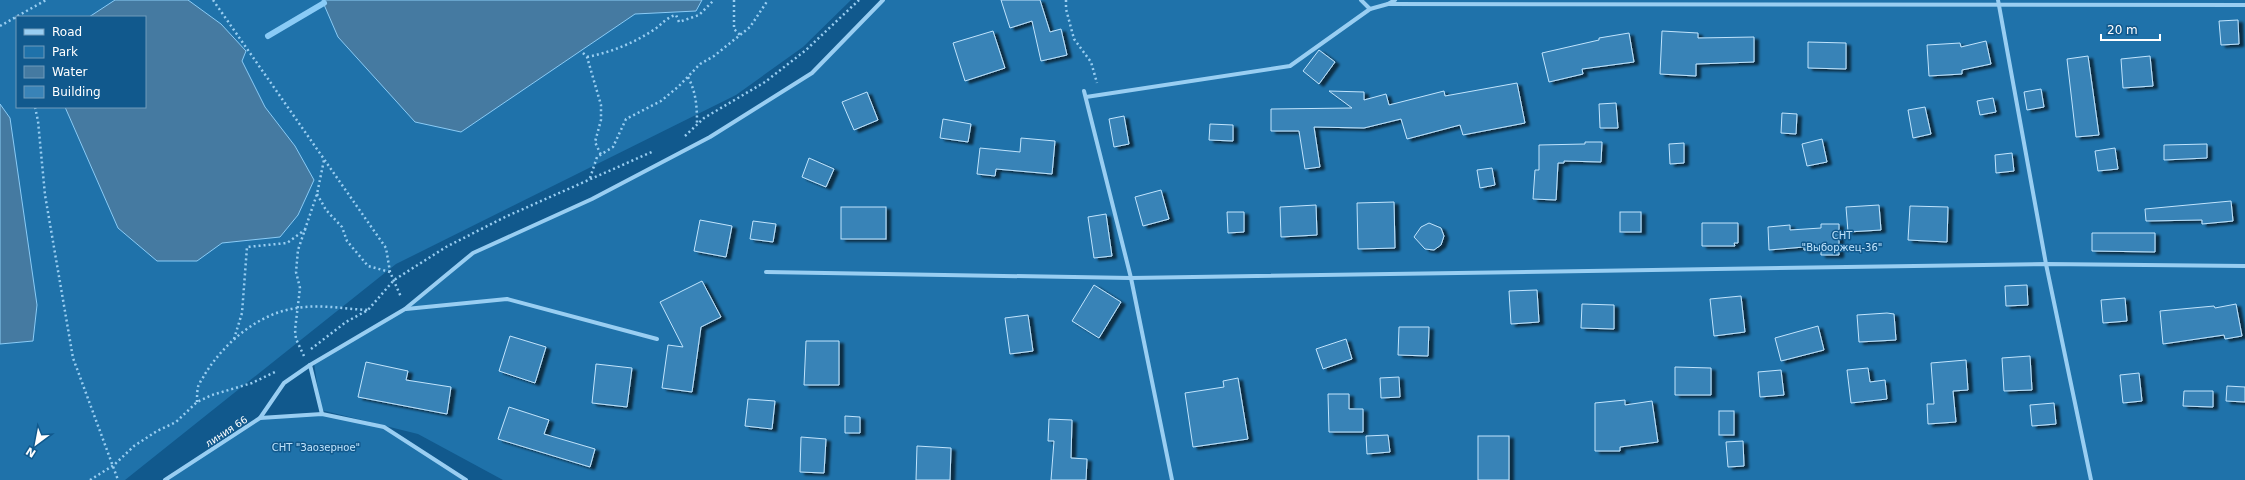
<svg xmlns="http://www.w3.org/2000/svg" width="2245" height="480" font-family="'DejaVu Sans',sans-serif">
	<defs>
		<filter id="shadow"><feDropShadow dx="4.5" dy="2.5" stdDeviation="1" flood-color="#0009"/></filter>
	</defs>
	<rect width="100%" height="100%" fill="#11598d"/>
	<g fill="#1f72aa" fill-rule="evenodd">
		<path d="M 0,0 L 851,0 L 803,47 L 736,95 L 396,264 L 125,480 L 0,480 ZM 17,17 L 145,17 L 145,107 L 17,107 Z"/>
		<path d="M 884,0 L 2245,0 L 2245,480 L 503,480 L 418,434 L 321,410 L 314,363 L 398,313 L 473,253 L 592,199 L 710,137 L 812,73 Z"/>
		<path d="M 322,414 L 384,427 L 466,480 L 165,480 L 260,418 Z"/>
	</g>
	<g fill="#457aa1" stroke="#8acbf6">
		<path d="M 115,0 L 188,0 L 221,24 L 246,51 L 242,61 L 265,107 L 295,146 L 314,180 L 298,215 L 280,237 L 222,243 L 197,261 L 157,261 L 118,228 L 65,107 L 145,107 L 145,17 L 89,17 Z"/>
		<path d="M 322,0 L 702,0 L 696,11 L 635,14 L 461,132 L 415,122 L 338,37 Z"/>
		<path d="M 0,104 L 10,118 L 37,305 L 33,341 L 0,344 Z"/>
	</g>
	<g fill="none" stroke-linecap="round" stroke-linejoin="round">
		<path stroke="#8acbf6" stroke-width="6" d="M 268,36 L 324,3"/>
	</g>
	<g fill="#3983b7" stroke="#c0e4fd" filter="url(#shadow)">
		<path d="M 1001,0 L 1040,0 L 1050,32 L 1061,29 L 1067,55 L 1041,61 L 1032,21 L 1010,28 Z"/>
		<path d="M 2238,20 L 2239,44 L 2221,45 L 2219,21 Z"/>
		<path d="M 993,31 L 1005,68 L 965,81 L 953,43 Z"/>
		<path d="M 1662,31 L 1698,33 L 1698,38 L 1754,37 L 1754,62 L 1696,64 L 1696,76 L 1660,74 Z"/>
		<path d="M 1629,33 L 1634,62 L 1582,69 L 1583,74 L 1549,82 L 1542,53 L 1599,40 L 1599,38 Z"/>
		<path d="M 1986,41 L 1991,64 L 1962,70 L 1962,74 L 1929,76 L 1927,45 L 1960,43 L 1961,47 Z"/>
		<path d="M 1808,42 L 1846,43 L 1846,69 L 1808,68 Z"/>
		<path d="M 1319,50 L 1335,62 L 1319,84 L 1303,71 Z"/>
		<path d="M 2088,56 L 2099,135 L 2076,137 L 2067,59 Z"/>
		<path d="M 2150,56 L 2153,86 L 2123,88 L 2121,59 Z"/>
		<path d="M 1517,83 L 1525,123 L 1463,135 L 1460,125 L 1407,139 L 1401,119 L 1364,128 L 1314,127 L 1320,167 L 1305,169 L 1299,131 L 1271,131 L 1271,109 L 1352,108 L 1329,91 L 1364,92 L 1364,100 L 1386,94 L 1389,105 L 1444,91 L 1445,96 Z"/>
		<path d="M 2041,89 L 2044,107 L 2027,110 L 2024,92 Z"/>
		<path d="M 867,92 L 878,120 L 854,130 L 842,102 Z"/>
		<path d="M 1993,98 L 1996,112 L 1980,115 L 1977,101 Z"/>
		<path d="M 1616,103 L 1618,128 L 1600,128 L 1599,104 Z"/>
		<path d="M 1925,107 L 1931,134 L 1913,138 L 1908,110 Z"/>
		<path d="M 1782,113 L 1797,114 L 1796,134 L 1781,133 Z"/>
		<path d="M 1124,116 L 1129,144 L 1114,147 L 1109,119 Z"/>
		<path d="M 943,119 L 971,124 L 968,142 L 940,138 Z"/>
		<path d="M 1210,124 L 1233,125 L 1233,141 L 1209,140 Z"/>
		<path d="M 1021,138 L 1055,141 L 1052,174 L 996,169 L 995,176 L 977,174 L 980,148 L 1020,152 Z"/>
		<path d="M 1822,139 L 1827,162 L 1807,166 L 1802,144 Z"/>
		<path d="M 1585,142 L 1602,142 L 1601,162 L 1564,161 L 1564,163 L 1558,163 L 1556,200 L 1533,199 L 1535,170 L 1539,170 L 1539,145 L 1585,144 Z"/>
		<path d="M 1684,143 L 1684,163 L 1670,164 L 1669,144 Z"/>
		<path d="M 2207,144 L 2207,158 L 2164,160 L 2164,145 Z"/>
		<path d="M 2115,148 L 2118,169 L 2098,171 L 2095,151 Z"/>
		<path d="M 2012,153 L 2014,171 L 1996,173 L 1995,155 Z"/>
		<path d="M 809,158 L 834,169 L 826,187 L 802,177 Z"/>
		<path d="M 1492,168 L 1495,185 L 1480,188 L 1477,170 Z"/>
		<path d="M 1161,190 L 1169,219 L 1143,226 L 1135,197 Z"/>
		<path d="M 2231,201 L 2233,221 L 2202,224 L 2202,220 L 2146,221 L 2145,209 Z"/>
		<path d="M 1394,202 L 1395,248 L 1358,249 L 1357,203 Z"/>
		<path d="M 1316,205 L 1317,235 L 1281,237 L 1280,207 Z"/>
		<path d="M 1879,205 L 1881,230 L 1848,232 L 1846,207 Z"/>
		<path d="M 1910,206 L 1948,207 L 1947,242 L 1908,240 Z"/>
		<rect x="841" y="207" width="45" height="32"/>
		<path d="M 1227,212 L 1244,212 L 1244,232 L 1228,233 Z"/>
		<rect x="1620" y="212" width="21" height="20"/>
		<path d="M 1106,214 L 1112,256 L 1094,258 L 1088,217 Z"/>
		<path d="M 700,220 L 732,226 L 726,257 L 694,251 Z"/>
		<path d="M 753,221 L 776,224 L 773,242 L 750,239 Z"/>
		<path d="M 1429,223 L 1441,228 L 1444,236 L 1441,245 L 1434,250 L 1425,249 L 1414,237 L 1421,227 Z"/>
		<path d="M 1702,223 L 1738,223 L 1738,243 L 1734,243 L 1735,246 L 1702,246 Z"/>
		<path d="M 1821,224 L 1839,224 L 1839,255 L 1821,255 L 1821,249 L 1804,250 L 1804,247 L 1769,250 L 1768,227 L 1790,225 L 1790,230 L 1821,228 Z"/>
		<path d="M 2092,233 L 2155,233 L 2155,252 L 2092,251 Z"/>
		<path d="M 702,281 L 721,317 L 701,327 L 692,392 L 662,388 L 668,345 L 683,347 L 660,302 Z"/>
		<path d="M 1094,285 L 1121,302 L 1099,338 L 1072,321 Z"/>
		<path d="M 2027,285 L 2028,305 L 2006,306 L 2005,286 Z"/>
		<path d="M 1537,290 L 1539,322 L 1511,324 L 1509,291 Z"/>
		<path d="M 1741,296 L 1745,332 L 1714,336 L 1710,299 Z"/>
		<path d="M 2125,298 L 2127,321 L 2103,323 L 2101,300 Z"/>
		<path d="M 1582,304 L 1614,305 L 1614,329 L 1581,328 Z"/>
		<path d="M 2236,304 L 2242,336 L 2225,339 L 2224,335 L 2163,344 L 2160,311 L 2214,306 L 2215,308 Z"/>
		<path d="M 1887,313 L 1894,314 L 1896,340 L 1859,342 L 1857,315 Z"/>
		<path d="M 1028,315 L 1033,351 L 1010,354 L 1005,318 Z"/>
		<path d="M 1818,326 L 1824,350 L 1781,361 L 1775,338 Z"/>
		<path d="M 1399,327 L 1429,327 L 1428,356 L 1398,355 Z"/>
		<path d="M 510,336 L 546,347 L 535,383 L 499,371 Z"/>
		<path d="M 1346,339 L 1352,359 L 1323,369 L 1316,349 Z"/>
		<path d="M 806,341 L 839,341 L 839,385 L 804,385 Z"/>
		<path d="M 2030,356 L 2032,390 L 2004,391 L 2002,358 Z"/>
		<path d="M 1966,360 L 1968,390 L 1953,391 L 1956,422 L 1928,424 L 1927,404 L 1934,404 L 1931,363 Z"/>
		<path d="M 366,362 L 408,371 L 406,380 L 451,387 L 447,414 L 358,397 Z"/>
		<path d="M 596,364 L 632,368 L 627,407 L 592,403 Z"/>
		<path d="M 1675,367 L 1711,368 L 1711,395 L 1675,395 Z"/>
		<path d="M 1868,368 L 1870,382 L 1885,380 L 1887,399 L 1851,403 L 1847,370 Z"/>
		<path d="M 1781,370 L 1784,395 L 1760,397 L 1758,372 Z"/>
		<path d="M 2139,373 L 2142,401 L 2123,403 L 2120,375 Z"/>
		<path d="M 1399,377 L 1400,397 L 1381,398 L 1380,378 Z"/>
		<path d="M 1238,378 L 1248,439 L 1193,447 L 1185,393 L 1224,387 L 1223,381 Z"/>
		<path d="M 2227,386 L 2245,387 L 2245,402 L 2226,401 Z"/>
		<path d="M 2184,391 L 2213,391 L 2213,407 L 2183,406 Z"/>
		<path d="M 1328,394 L 1349,394 L 1349,409 L 1363,409 L 1363,432 L 1329,432 Z"/>
		<path d="M 748,399 L 775,401 L 772,429 L 745,426 Z"/>
		<path d="M 1625,400 L 1625,405 L 1652,401 L 1658,442 L 1620,447 L 1620,451 L 1595,451 L 1595,403 Z"/>
		<path d="M 2054,403 L 2056,424 L 2032,426 L 2030,405 Z"/>
		<path d="M 509,407 L 549,420 L 544,434 L 595,449 L 590,467 L 498,439 Z"/>
		<rect x="1719" y="411" width="15" height="24"/>
		<path d="M 845,416 L 860,417 L 860,433 L 845,433 Z"/>
		<path d="M 1049,419 L 1072,420 L 1071,458 L 1087,459 L 1086,480 L 1051,480 L 1054,441 L 1048,441 Z"/>
		<path d="M 1388,435 L 1390,452 L 1367,454 L 1366,436 Z"/>
		<rect x="1478" y="436" width="31" height="44"/>
		<path d="M 801,437 L 826,439 L 824,473 L 800,472 Z"/>
		<path d="M 1743,441 L 1744,466 L 1728,467 L 1726,442 Z"/>
		<path d="M 917,446 L 951,448 L 950,480 L 916,480 Z"/>
	</g>
	<g fill="none" stroke-linecap="round" stroke-linejoin="round">
		<g stroke="#99cef2" stroke-width="2.5" stroke-dasharray="2 3" stroke-linecap="butt">
			<path d="M 213,0 L 386,248 L 390,272 L 401,297"/>
			<path d="M 734,0 L 734,29 L 740,35"/>
			<path d="M 1066,0 L 1066,9 L 1074,39 L 1091,62 L 1097,83"/>
			<path d="M 16,17 L 17,22"/>
			<path d="M 0,26 L 46,0"/>
			<path d="M 583,53 L 587,57 L 601,105 L 601,120 L 595,142 L 601,155"/>
			<path d="M 587,57 C 612,52 634,43 655,29 C 662,24 667,17 676,15 L 679,22 L 699,15 L 714,0"/>
			<path d="M 688,77 C 696,92 697,106 697,123"/>
			<path d="M 35,107 L 38,121 L 45,195 L 73,358 L 118,480"/>
			<path d="M 685,136 L 704,118 L 765,82 L 806,50 L 859,0"/>
			<path d="M 590,178 L 597,157 L 613,147 L 626,119 L 661,101 L 679,86 L 700,64 L 714,56 L 750,27 L 768,0"/>
			<path d="M 317,194 L 326,210 L 342,227 L 347,241 L 368,266 L 390,272"/>
			<path d="M 234,339 L 242,313 L 247,247 L 287,243 L 306,229"/>
			<path d="M 311,349 L 346,322 L 368,310 L 394,280 L 446,247 L 505,217 L 654,151"/>
			<path d="M 304,356 L 296,339 L 295,330 L 300,288 L 296,272 L 298,250 L 317,194 L 324,160"/>
			<path d="M 197,402 C 197,397 197,392 198,387 C 199,383 203,378 205,374 C 225,342 259,313 297,308 C 321,304 344,309 368,310"/>
			<path d="M 90,480 L 114,465 L 134,446 L 157,431 L 176,422 L 197,402 L 212,395 L 252,383 L 277,371"/>
		</g>
		<g stroke="#99cef2" stroke-width="4">
			<path d="M 1361,0 L 1370,9"/>
			<path d="M 1998,0 L 2046,264 L 2091,480"/>
			<path d="M 1388,4 L 2245,5"/>
			<path d="M 1084,91 L 1131,278 L 1172,480"/>
			<path d="M 1086,97 L 1290,66 L 1370,9 L 1388,4 L 1395,0"/>
			<path d="M 766,272 L 1131,278 L 2046,264 L 2245,266"/>
			<path d="M 406,309 L 507,299 L 657,339"/>
			<path d="M 310,365 L 322,414"/>
			<path d="M 260,418 L 322,414 L 384,427 L 466,480"/>
			<path d="M 165,480 L 260,418 L 284,383 L 310,365 L 405,309 L 473,253 L 592,199 L 710,137 L 812,73 L 883,0"/>
		</g>
	</g>
	<g text-anchor="middle" stroke-width="3" stroke-linejoin="round" paint-order="stroke">
		<g font-size="10" fill="#c0e4fd" stroke="#11598d">
			<text x="1842" y="239">СНТ<tspan x="1842" dy="12">"Выборжец-36"</tspan></text>
			<text x="316" y="451">СНТ "Заозерное"</text>
		</g>
		<g font-size="10" fill="#fff" stroke="#11598d">
			<text transform="translate(226 431) rotate(-33)" y="4">линия 66</text>
		</g>
	</g>
	<rect x="16" y="16" width="130" height="92" fill="#11598d" stroke="#709bbb"/>
	<rect x="24" y="29" width="20" height="6" fill="#99cef2" stroke="#709bbb"/>
	<text x="52" y="36" font-size="12" fill="#ffffff">Road</text>
	<rect x="24" y="46" width="20" height="12" fill="#1f72aa" stroke="#709bbb"/>
	<text x="52" y="56" font-size="12" fill="#ffffff">Park</text>
	<rect x="24" y="66" width="20" height="12" fill="#457aa1" stroke="#709bbb"/>
	<text x="52" y="76" font-size="12" fill="#ffffff">Water</text>
	<rect x="24" y="86" width="20" height="12" fill="#3983b7" stroke="#709bbb"/>
	<text x="52" y="96" font-size="12" fill="#ffffff">Building</text>
	<g transform="translate(36 444) rotate(212)" stroke="#11598d" stroke-width="3" paint-order="stroke">
	<path d="M0-3L7 15L0 10L-7 15Z" fill="#ffffff"/>
	<text y="-6" font-size="11" font-weight="bold" text-anchor="middle" fill="#ffffff">N</text>
	</g>
	<path d="M2101 34v6h59v-6" fill="none" stroke="#ffffff" stroke-width="2"/>
	<text x="2107" y="34" font-size="12" fill="#ffffff" stroke="#11598d" stroke-width="3" paint-order="stroke">20 m</text>
</svg>
